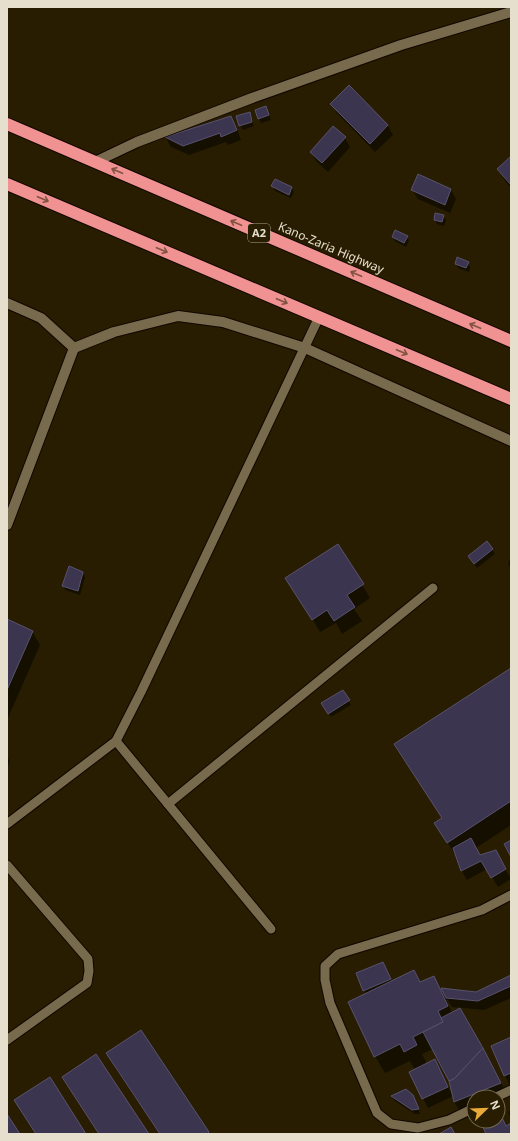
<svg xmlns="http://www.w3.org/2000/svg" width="518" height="1141" font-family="'Noto Sans',sans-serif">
	<rect width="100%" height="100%" fill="#281d01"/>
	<g fill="#0007" fill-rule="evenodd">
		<path d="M 349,87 L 388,126 L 393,135 L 375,152 L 337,113 L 332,104 Z"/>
		<path d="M 265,107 L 271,120 L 261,123 L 256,110 Z"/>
		<path d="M 249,113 L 254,126 L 243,130 L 240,125 Z"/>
		<path d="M 230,117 L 236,126 L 241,140 L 228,145 L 226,142 L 189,155 L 171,147 L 166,138 Z"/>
		<path d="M 345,138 L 350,147 L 328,172 L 316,161 L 311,152 Z"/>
		<path d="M 511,157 L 511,188 L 506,182 L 498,169 Z"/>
		<path d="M 419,176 L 451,190 L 456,199 L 450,213 L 418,199 L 412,190 Z"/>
		<path d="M 273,186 L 292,188 L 294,192 L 291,198 L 275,191 Z"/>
		<path d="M 443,216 L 446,220 L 444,226 L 437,224 L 435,219 Z"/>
		<path d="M 393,237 L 407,237 L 409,241 L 406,247 L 395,241 Z"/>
		<path d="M 468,263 L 470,267 L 469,272 L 458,268 L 456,264 Z"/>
		<path d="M 487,542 L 495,554 L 477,568 L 472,561 Z"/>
		<path d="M 338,546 L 370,598 L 354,609 L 362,621 L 342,634 L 336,623 L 320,632 L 295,591 Z"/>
		<path d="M 510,559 L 511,559 L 511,569 L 508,564 Z"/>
		<path d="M 82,573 L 85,577 L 80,595 L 65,590 L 63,585 Z"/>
		<path d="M 7,620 L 32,631 L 40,645 L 7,720 Z"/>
		<path d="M 511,670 L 511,825 L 476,848 L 480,856 L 495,851 L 511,879 L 498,887 L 487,869 L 467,880 L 462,871 L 458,859 L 435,823 L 442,819 Z"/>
		<path d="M 343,691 L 351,705 L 331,717 L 323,703 Z"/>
		<path d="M 7,757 L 10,761 L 7,768 Z"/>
		<path d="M 382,963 L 392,982 L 414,971 L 421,983 L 433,977 L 445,996 L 477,993 L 511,976 L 511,998 L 484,1010 L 452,1007 L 448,1000 L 446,1000 L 452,1013 L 460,1010 L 490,1062 L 506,1092 L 494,1097 L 474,1097 L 474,1105 L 460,1111 L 454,1102 L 453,1096 L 428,1108 L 410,1073 L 415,1070 L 410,1061 L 385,1073 L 375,1056 L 366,994 L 357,974 ZM 433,1049 L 450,1081 L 453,1095 L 452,1095 L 440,1070 L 427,1064 L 422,1054 Z"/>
		<path d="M 141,1031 L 209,1134 L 160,1134 L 117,1071 L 108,1054 Z"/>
		<path d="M 511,1038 L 511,1085 L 510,1085 L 505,1076 L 492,1046 Z"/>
		<path d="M 63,1078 L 147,1134 L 99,1134 Z"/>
		<path d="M 392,1097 L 415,1101 L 420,1114 L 415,1114 L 395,1101 Z"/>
		<path d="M 511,1110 L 511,1119 L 508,1112 Z"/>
	</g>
	<g fill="#3b3550" stroke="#58526f">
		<path d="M 349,85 L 388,125 L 370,144 L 330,104 Z"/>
		<path d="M 266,106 L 269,115 L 258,119 L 255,110 Z"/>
		<path d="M 250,112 L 252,122 L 239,126 L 236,116 Z"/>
		<path d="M 231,116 L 237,130 L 221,137 L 220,133 L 183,146 L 165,137 Z"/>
		<path d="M 333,126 L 346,137 L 322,163 L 310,152 Z"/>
		<path d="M 511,156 L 511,185 L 497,169 Z"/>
		<path d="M 418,174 L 451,189 L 445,205 L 411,190 Z"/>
		<path d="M 275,179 L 292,187 L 289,195 L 271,186 Z"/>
		<path d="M 435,213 L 444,215 L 442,222 L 434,220 Z"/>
		<path d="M 395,230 L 408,236 L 404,243 L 392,237 Z"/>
		<path d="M 457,257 L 469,262 L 466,268 L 455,264 Z"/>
		<path d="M 487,541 L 493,549 L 474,564 L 468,556 Z"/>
		<path d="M 338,544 L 364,584 L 347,595 L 355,607 L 334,621 L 327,610 L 312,620 L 285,578 Z"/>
		<path d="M 69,566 L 83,572 L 78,591 L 62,586 Z"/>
		<path d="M 7,619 L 33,631 L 7,690 Z"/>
		<path d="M 511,668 L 511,801 L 447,843 L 434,823 L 442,818 L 394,744 Z"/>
		<path d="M 343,690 L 350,700 L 328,714 L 321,703 Z"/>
		<path d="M 471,838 L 480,855 L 496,850 L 506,869 L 491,878 L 481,861 L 461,871 L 453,848 Z"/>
		<path d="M 511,840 L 511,857 L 504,844 Z"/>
		<path d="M 383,962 L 391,979 L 363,991 L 356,973 Z"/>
		<path d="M 414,970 L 420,982 L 434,976 L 448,1006 L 438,1011 L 443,1022 L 413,1037 L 417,1045 L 404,1052 L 400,1044 L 374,1057 L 348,1002 Z"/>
		<path d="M 511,975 L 511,986 L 478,1001 L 446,998 L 441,988 L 476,992 Z"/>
		<path d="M 460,1008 L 483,1048 L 454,1079 L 449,1081 L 423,1032 L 443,1022 L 441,1018 Z"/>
		<path d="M 141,1030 L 209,1132 L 207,1134 L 160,1134 L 106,1053 Z"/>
		<path d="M 511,1037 L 511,1073 L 504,1076 L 491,1046 Z"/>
		<path d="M 483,1048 L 501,1083 L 454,1102 L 449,1081 L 454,1079 Z"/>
		<path d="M 96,1054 L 149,1134 L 99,1134 L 62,1077 Z"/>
		<path d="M 435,1059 L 448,1087 L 422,1099 L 409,1072 Z"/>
		<path d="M 50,1077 L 86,1134 L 36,1134 L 14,1100 Z"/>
		<path d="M 406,1089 L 413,1095 L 419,1109 L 412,1110 L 391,1096 Z"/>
		<path d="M 498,1109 L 506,1126 L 511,1123 L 511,1134 L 486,1134 L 480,1121 L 498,1121 Z"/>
		<path d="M 7,1114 L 20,1134 L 7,1134 Z"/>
		<path d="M 451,1127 L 455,1134 L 439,1134 Z"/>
	</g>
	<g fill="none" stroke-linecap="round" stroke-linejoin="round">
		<g stroke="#110600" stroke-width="11">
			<g id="lane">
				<path d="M 116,741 L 271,929"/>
				<path d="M 168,804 L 433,588"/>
				<path d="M 7,824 L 116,741 L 141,692 L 319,317"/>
				<path d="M 7,865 L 88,959 L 89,971 L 87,983 L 7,1040"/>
				<path d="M 496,1097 L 511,1090"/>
				<path d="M 474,1108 L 449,1120 L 418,1128 L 391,1124 L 377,1113 L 330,1003 L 325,980 L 325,966 L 338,954 L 482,910 L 511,895"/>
			</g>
		</g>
		<g stroke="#110600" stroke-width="12">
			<g id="street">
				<path d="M 95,162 L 137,142 L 252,98 L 401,45 L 511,12"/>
				<path d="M 7,303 L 41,318 L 74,348 L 114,332 L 178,316 L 223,322 L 305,348 L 511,441"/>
				<path d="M 7,525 L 74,348"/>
			</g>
		</g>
		<g stroke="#110600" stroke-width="14">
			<g id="highway">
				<path d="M 7,124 L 511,341"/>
				<path d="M 7,184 L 511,399"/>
			</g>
		</g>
		<use href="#lane" stroke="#786a4c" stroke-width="9"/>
		<use href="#street" stroke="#786a4c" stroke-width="10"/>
		<use href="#highway" stroke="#f09291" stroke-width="12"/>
	</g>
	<defs><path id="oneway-shaft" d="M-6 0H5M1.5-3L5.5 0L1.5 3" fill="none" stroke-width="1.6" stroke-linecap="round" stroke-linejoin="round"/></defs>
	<g stroke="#825242">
		<use href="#oneway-shaft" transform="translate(117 171) rotate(-157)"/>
		<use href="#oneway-shaft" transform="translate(43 199) rotate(23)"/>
		<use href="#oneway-shaft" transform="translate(236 223) rotate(-157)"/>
		<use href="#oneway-shaft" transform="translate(162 250) rotate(23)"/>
		<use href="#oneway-shaft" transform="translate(356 274) rotate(-157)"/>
		<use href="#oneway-shaft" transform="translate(282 301) rotate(23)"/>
		<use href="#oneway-shaft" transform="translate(475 326) rotate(-157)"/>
		<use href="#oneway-shaft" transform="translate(402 352) rotate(23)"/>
	</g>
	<g text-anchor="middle" stroke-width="3" stroke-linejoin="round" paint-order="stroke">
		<rect fill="#281d01" stroke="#ada590" stroke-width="1" x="248" y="224" width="22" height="18" rx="3"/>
		<g font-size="11" font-weight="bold" fill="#e6dfce">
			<text x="259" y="237">A2</text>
		</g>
		<g font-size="12" fill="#e6dfce" stroke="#281d01">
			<text transform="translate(331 248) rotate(23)" y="4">Kano-Zaria Highway</text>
		</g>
	</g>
	<rect width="518" height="1141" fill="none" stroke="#e6dfce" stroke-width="16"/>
	<g transform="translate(486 1109) rotate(67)"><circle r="19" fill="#281d01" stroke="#746b53"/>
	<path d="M0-3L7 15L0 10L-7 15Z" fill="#eaaa39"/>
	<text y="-6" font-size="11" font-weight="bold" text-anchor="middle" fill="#e6dfce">N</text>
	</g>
</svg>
